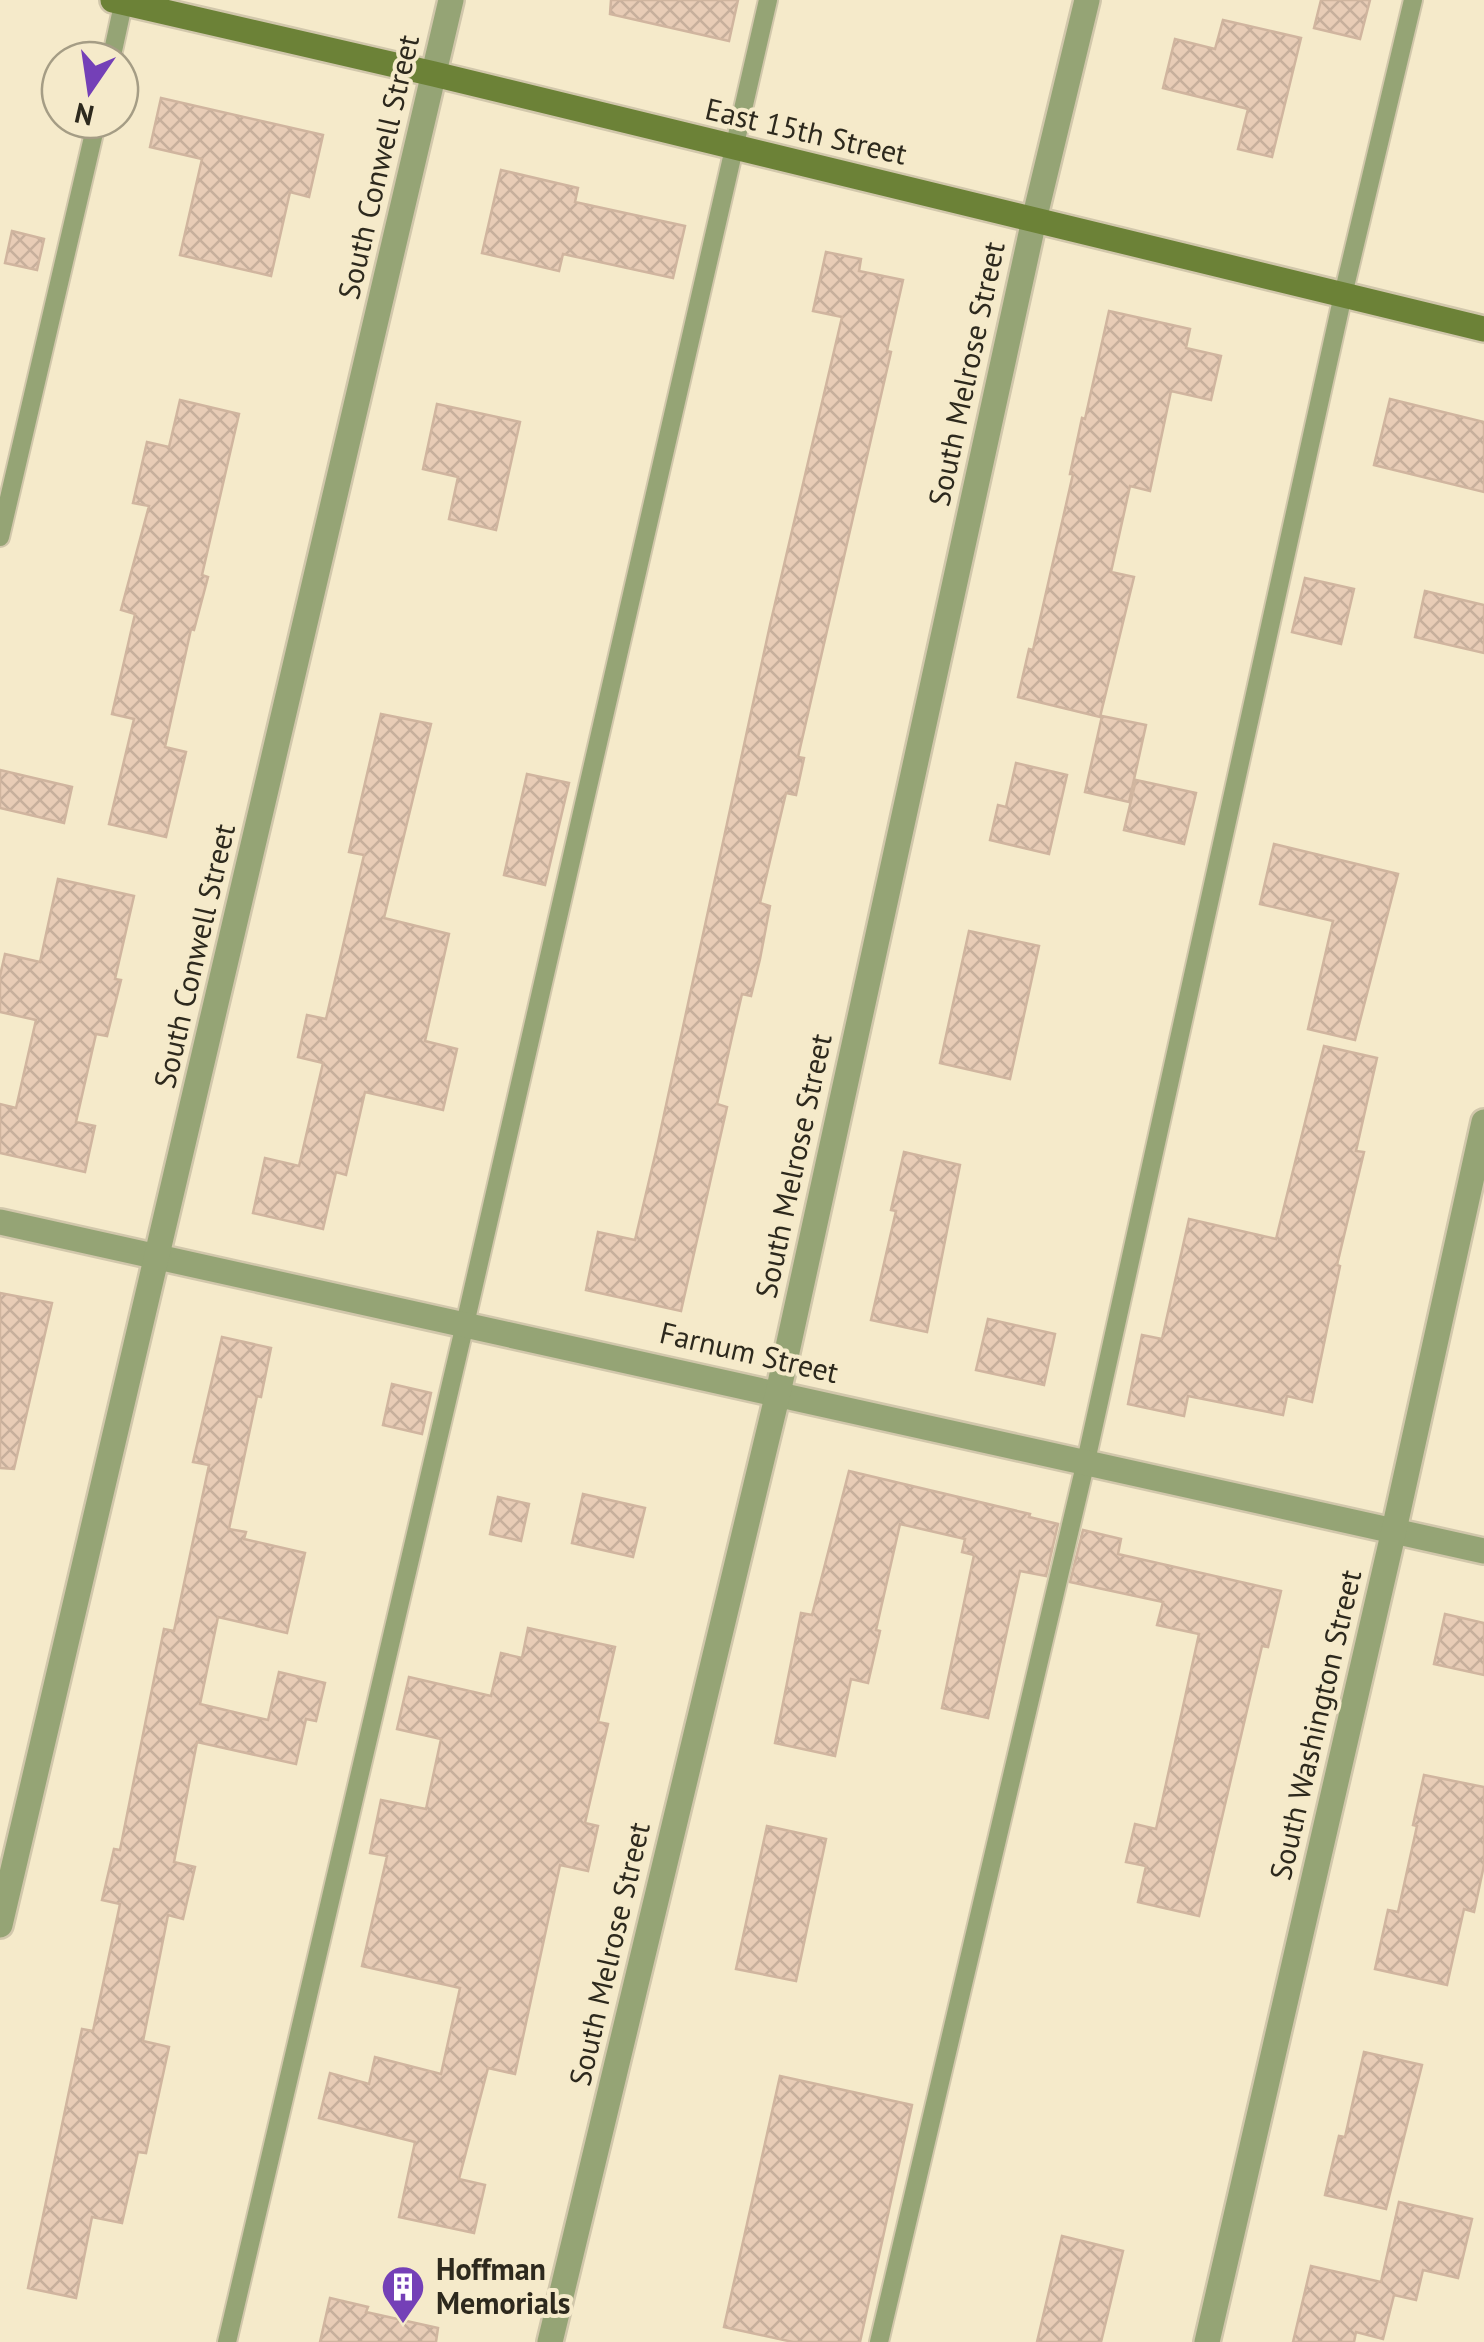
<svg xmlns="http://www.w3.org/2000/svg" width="1484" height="2342" font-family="'PT Sans',sans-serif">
	<defs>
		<pattern id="building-cross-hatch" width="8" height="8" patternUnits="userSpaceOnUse" patternTransform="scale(2.5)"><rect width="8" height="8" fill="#e8ccb6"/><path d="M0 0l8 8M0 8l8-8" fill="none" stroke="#c7af9c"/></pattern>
	</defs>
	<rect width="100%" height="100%" fill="#f5eaca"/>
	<g fill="url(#building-cross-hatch)" stroke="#d0b59f" stroke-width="2.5">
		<path d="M 611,0 L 738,0 L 729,41 L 610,14 Z"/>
		<path d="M 1321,0 L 1370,0 L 1360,39 L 1314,28 Z"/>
		<path d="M 1223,20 L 1301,38 L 1272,157 L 1238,149 L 1248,109 L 1163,88 L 1175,39 L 1215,49 Z"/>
		<path d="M 161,98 L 323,135 L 309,197 L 290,192 L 271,276 L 180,255 L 202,159 L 150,147 Z"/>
		<path d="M 501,170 L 578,188 L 575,202 L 685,226 L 673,278 L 563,254 L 559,271 L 482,253 Z"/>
		<path d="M 12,231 L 44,239 L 37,270 L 5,263 Z"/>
		<path d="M 826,252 L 861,259 L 859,271 L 903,280 L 887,351 L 891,352 L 798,757 L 804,758 L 796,795 L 786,793 L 760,903 L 770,906 L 760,959 L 751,996 L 742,994 L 732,1037 L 717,1104 L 727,1107 L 681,1311 L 586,1290 L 598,1232 L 635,1240 L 657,1147 L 770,625 L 842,317 L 813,311 Z"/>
		<path d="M 1109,311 L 1190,329 L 1186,348 L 1221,356 L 1211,400 L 1171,391 L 1150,491 L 1130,486 L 1111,572 L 1134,577 L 1100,717 L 1018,697 L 1029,649 L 1033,650 L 1073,474 L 1070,474 L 1082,418 L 1085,419 Z"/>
		<path d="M 1390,399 L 1484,422 L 1484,492 L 1374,465 Z"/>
		<path d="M 180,400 L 239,414 L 202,575 L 208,577 L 194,630 L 191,629 L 165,747 L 186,752 L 166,837 L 109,824 L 134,719 L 112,714 L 135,614 L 121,610 L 149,506 L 133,503 L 147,442 L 169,447 Z"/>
		<path d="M 437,404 L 520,422 L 496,530 L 449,519 L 458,477 L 423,469 Z"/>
		<path d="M 1305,578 L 1354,589 L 1341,644 L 1292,632 Z"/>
		<path d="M 1425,591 L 1484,605 L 1484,653 L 1415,637 Z"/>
		<path d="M 381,714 L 431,724 L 384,918 L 449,934 L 425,1041 L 457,1049 L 443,1110 L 365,1092 L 346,1175 L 336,1172 L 323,1229 L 253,1213 L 265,1158 L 299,1166 L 323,1063 L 298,1057 L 307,1015 L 326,1019 L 364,855 L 349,852 Z"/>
		<path d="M 1102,716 L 1146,725 L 1129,802 L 1085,792 Z"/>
		<path d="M 1016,763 L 1067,775 L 1049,854 L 990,840 L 998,805 L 1006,807 Z"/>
		<path d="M 0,770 L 72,787 L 64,823 L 0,808 Z"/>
		<path d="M 527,774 L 569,783 L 545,885 L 504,875 Z"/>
		<path d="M 1136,780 L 1196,793 L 1184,844 L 1124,830 Z"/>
		<path d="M 1274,844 L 1398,874 L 1355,1040 L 1308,1029 L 1333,921 L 1260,904 Z"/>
		<path d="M 58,879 L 134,896 L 115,979 L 121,980 L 107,1036 L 96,1034 L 76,1122 L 95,1126 L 85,1172 L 0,1153 L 0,1104 L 16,1108 L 36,1020 L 0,1012 L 0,976 L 5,954 L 40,962 Z"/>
		<path d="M 969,931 L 1039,946 L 1010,1079 L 940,1063 Z"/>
		<path d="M 1324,1046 L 1377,1058 L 1356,1151 L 1364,1152 L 1337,1265 L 1340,1266 L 1312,1402 L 1287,1396 L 1283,1415 L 1188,1396 L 1184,1416 L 1128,1404 L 1142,1335 L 1162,1339 L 1189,1219 L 1276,1239 Z"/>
		<path d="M 904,1152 L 960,1165 L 927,1332 L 871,1320 L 896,1211 L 891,1210 Z"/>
		<path d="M 0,1293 L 52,1303 L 14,1469 L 0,1468 Z"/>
		<path d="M 988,1319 L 1055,1334 L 1044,1385 L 976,1370 Z"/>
		<path d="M 222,1337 L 271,1348 L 261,1397 L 257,1396 L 229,1529 L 246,1532 L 244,1539 L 305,1553 L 287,1633 L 218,1617 L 200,1704 L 268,1720 L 279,1672 L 325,1683 L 316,1721 L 306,1719 L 296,1764 L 197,1742 L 174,1862 L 195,1867 L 183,1919 L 168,1915 L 143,2041 L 169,2047 L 146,2153 L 138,2152 L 122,2223 L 92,2217 L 76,2298 L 28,2288 L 82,2029 L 93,2031 L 120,1904 L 102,1900 L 114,1849 L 120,1850 L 164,1629 L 174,1631 L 209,1465 L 193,1462 Z"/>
		<path d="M 392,1384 L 431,1393 L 422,1434 L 383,1425 Z"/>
		<path d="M 849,1471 L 1030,1514 L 1029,1517 L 1058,1524 L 1046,1576 L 1020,1571 L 988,1718 L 942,1708 L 974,1555 L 962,1552 L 965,1539 L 900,1524 L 876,1630 L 880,1631 L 868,1683 L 851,1679 L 835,1756 L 775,1743 L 801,1613 L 812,1615 Z"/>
		<path d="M 583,1494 L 645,1508 L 633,1557 L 572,1543 Z"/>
		<path d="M 498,1497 L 529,1504 L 521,1541 L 490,1534 Z"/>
		<path d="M 1083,1530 L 1121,1539 L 1118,1554 L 1281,1591 L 1268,1647 L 1262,1646 L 1199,1916 L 1138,1902 L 1146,1866 L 1126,1862 L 1135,1824 L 1156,1829 L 1199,1634 L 1157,1625 L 1163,1602 L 1070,1582 Z"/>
		<path d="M 1445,1614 L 1484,1623 L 1484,1675 L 1434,1664 Z"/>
		<path d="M 528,1628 L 615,1647 L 598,1722 L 608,1724 L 585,1823 L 598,1826 L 588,1871 L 560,1865 L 515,2074 L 488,2068 L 459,2179 L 485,2185 L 474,2233 L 399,2217 L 415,2142 L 319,2118 L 330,2073 L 369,2084 L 375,2057 L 441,2074 L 460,1988 L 362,1966 L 387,1856 L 370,1853 L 381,1800 L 426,1809 L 441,1739 L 397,1729 L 409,1677 L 491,1696 L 501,1653 L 522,1658 Z"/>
		<path d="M 1424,1775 L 1484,1787 L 1484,1865 L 1474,1912 L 1464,1909 L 1447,1985 L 1375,1969 L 1388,1910 L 1398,1912 L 1417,1826 L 1413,1825 Z"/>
		<path d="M 767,1826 L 826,1839 L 796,1981 L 736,1969 Z"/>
		<path d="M 1364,2052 L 1422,2065 L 1386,2209 L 1325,2195 L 1339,2136 L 1345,2137 Z"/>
		<path d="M 780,2076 L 912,2105 L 860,2342 L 793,2342 L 724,2327 Z"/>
		<path d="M 1399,2202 L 1472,2219 L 1458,2278 L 1423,2270 L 1416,2300 L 1394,2295 L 1383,2339 L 1356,2332 L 1354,2342 L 1293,2342 L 1311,2266 L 1381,2282 Z"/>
		<path d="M 1062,2236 L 1123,2251 L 1101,2342 L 1037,2342 Z"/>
		<path d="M 330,2298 L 368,2307 L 366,2312 L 438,2328 L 436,2342 L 320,2342 Z"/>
	</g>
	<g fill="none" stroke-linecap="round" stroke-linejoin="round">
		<g stroke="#d1c7ab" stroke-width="22">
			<g id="lane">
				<path d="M 111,60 L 124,0"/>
				<path d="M 0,537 L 97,120"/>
				<path d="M 227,2342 L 465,1324 L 768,0"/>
				<path d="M 879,2342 L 1086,1461 L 1343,295 L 1413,0"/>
			</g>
		</g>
		<g stroke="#d1c7ab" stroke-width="30">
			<g id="street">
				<path d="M 0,1222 L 1484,1551"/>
				<path d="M 0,1925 L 451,0"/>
				<path d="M 550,2342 L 778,1393 L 1034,220 L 1087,0"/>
				<path d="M 1207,2342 L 1394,1530 L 1484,1122"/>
			</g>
		</g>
		<g stroke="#d1c7ab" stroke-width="30">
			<path id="secondary" d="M 113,0 L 434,74 L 1484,329"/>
		</g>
		<use href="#lane" stroke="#95a475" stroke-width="18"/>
		<use href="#street" stroke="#95a475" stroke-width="25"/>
		<use href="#secondary" stroke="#6c8237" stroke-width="25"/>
	</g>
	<defs>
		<g id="building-pin" transform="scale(2.25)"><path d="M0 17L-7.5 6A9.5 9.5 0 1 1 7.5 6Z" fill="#7440b7" stroke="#f5eaca"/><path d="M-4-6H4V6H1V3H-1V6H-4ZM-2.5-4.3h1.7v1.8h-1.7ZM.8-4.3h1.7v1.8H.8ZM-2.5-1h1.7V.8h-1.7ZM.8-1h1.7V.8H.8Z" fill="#fff"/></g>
	</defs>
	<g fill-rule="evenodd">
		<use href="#building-pin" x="403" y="2287"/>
	</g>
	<g text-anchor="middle" stroke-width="8" stroke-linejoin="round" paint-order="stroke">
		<g font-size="30" fill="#2d291d" stroke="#f5eaca">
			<text transform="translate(806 132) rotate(13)" y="10">East 15th Street</text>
			<text transform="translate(379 167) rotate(-77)" y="10">South Conwell Street</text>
			<text transform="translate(967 374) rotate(-78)" y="10">South Melrose Street</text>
			<text transform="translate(195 956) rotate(-77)" y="10">South Conwell Street</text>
			<text transform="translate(794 1166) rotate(-78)" y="10">South Melrose Street</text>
			<text transform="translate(749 1353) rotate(13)" y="10">Farnum Street</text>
			<text transform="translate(1316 1725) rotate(-77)" y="10">South Washington Street</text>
			<text transform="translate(610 1954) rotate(-77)" y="10">South Melrose Street</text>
		</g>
		<g font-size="30" font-weight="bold" fill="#2d291d" stroke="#f5eaca" text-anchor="start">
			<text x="436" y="2280">Hoffman<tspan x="436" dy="34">Memorials</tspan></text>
		</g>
	</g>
	<g transform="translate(90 90) rotate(193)"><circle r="48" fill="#f5eaca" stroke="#a59d85" stroke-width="2.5"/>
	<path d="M0-8L18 38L0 25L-18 38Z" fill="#7440b7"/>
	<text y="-15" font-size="28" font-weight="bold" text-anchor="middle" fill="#2d291d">N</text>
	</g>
</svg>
